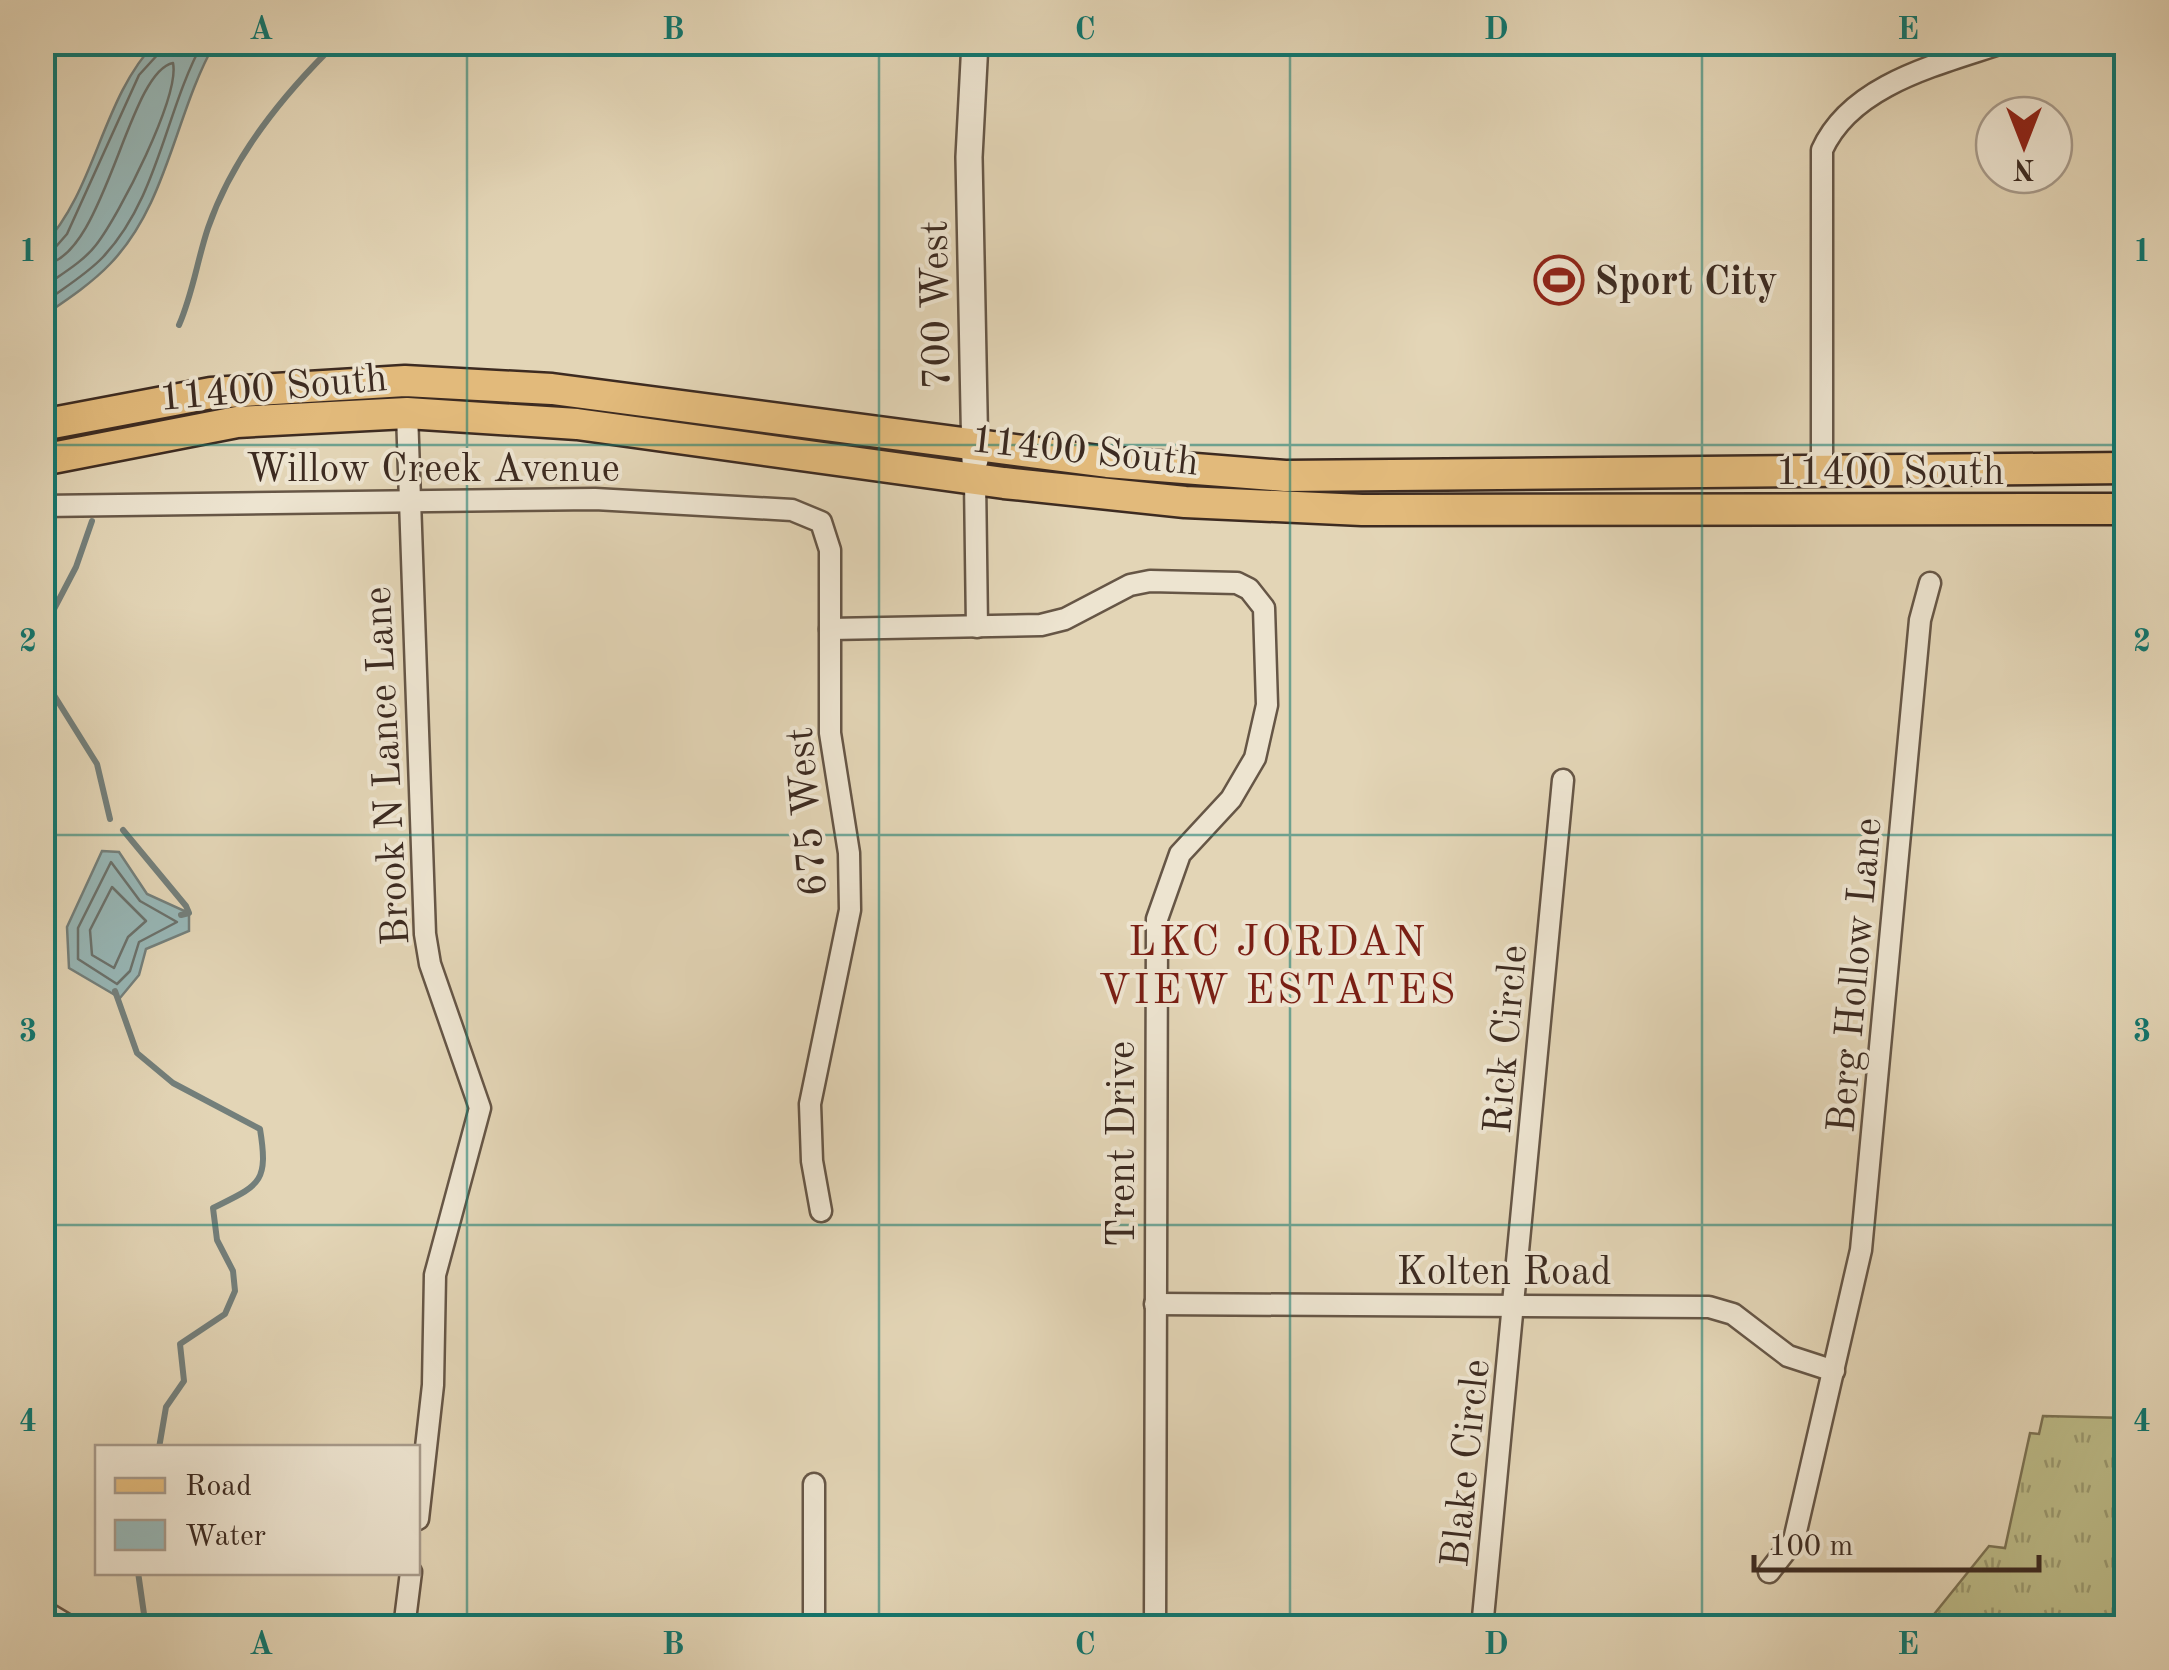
<svg xmlns="http://www.w3.org/2000/svg" width="2169" height="1670" font-family="'Old Standard TT',serif">
	<defs>
		<pattern id="grass-tufts" width="24" height="20" patternUnits="userSpaceOnUse" patternTransform="scale(2.5)"><rect width="24" height="20" fill="#bcbb88"/><path d="M3 7l-1-3M5 7V3M7 7l1-3M15 17l-1-3M17 17v-4M19 17l1-3" fill="none" stroke="#9a986f"/></pattern>
	</defs>
	<rect width="100%" height="100%" fill="#e3d5b6"/>
	<filter id="stains"><feTurbulence type="fractalNoise" baseFrequency=".002" numOctaves="4"/><feColorMatrix values="0 0 0 0 .2 0 0 0 0 .09 0 0 0 0 .02 0 0 0 .5 -.17"/></filter>
	<radialGradient id="worn" r=".72"><stop offset=".6" stop-color="#630" stop-opacity="0"/><stop offset="1" stop-color="#630" stop-opacity=".3"/></radialGradient>
	<path fill="url(#grass-tufts)" stroke="#7c7354" stroke-width="2.5" d="M 2043,1416 L 2126,1418 L 2126,1627 L 1923,1628 L 1989,1546 L 2005,1548 L 2030,1433 L 2039,1434 Z"/>
	<g fill="#97b7b7" stroke="#737f7b" stroke-width="2.5">
		<path d="M 156,42 L 215,43 C 175,113 168,204 110,264 C 91,284 65,301 43,316 L 43,246 C 97,188 101,99 156,42 Z"/>
		<path d="M 102,851 L 119,852 L 147,894 L 189,913 L 189,931 L 146,949 L 139,975 L 120,998 L 69,968 L 67,927 Z"/>
	</g>
	<g fill="none" stroke-linecap="round" stroke-linejoin="round">
		<g stroke="#6a716c" stroke-width="2.5">
			<path d="M 42,252 L 53,250 L 67,234 L 139,75 L 160,52 L 162,42"/>
			<path d="M 42,265 C 105,261 127,72 173,63 C 180,96 119,216 96,245 C 83,262 60,275 42,288"/>
			<path d="M 42,304 C 62,289 86,275 103,257 C 159,197 165,111 203,42"/>
			<path d="M 111,862 L 140,901 L 177,922 L 139,942 L 130,971 L 117,984 L 78,959 L 78,928 Z"/>
			<path d="M 112,887 L 146,921 L 128,937 L 114,968 L 92,955 L 90,930 Z"/>
		</g>
		<g stroke="#737f7b" stroke-width="6">
			<path d="M 179,325 C 193,293 197,261 208,228 C 233,156 283,95 337,42"/>
			<path d="M 42,632 L 76,567 L 92,521"/>
			<path d="M 42,676 L 97,764 L 110,819"/>
			<path d="M 123,830 L 186,906 L 189,913 L 181,915"/>
			<path d="M 115,991 L 137,1053 L 173,1083 L 260,1129 C 269,1184 259,1185 213,1208 L 217,1240 L 233,1271 L 235,1291 L 225,1314 L 180,1344 L 184,1381 L 166,1407 L 159,1448"/>
			<path d="M 138,1572 L 146,1628"/>
		</g>
		<g stroke="#665646" stroke-width="25">
			<g id="minor">
				<path d="M 407,413 L 425,934 L 430,964 L 480,1108 L 435,1275 L 433,1385 L 418,1519"/>
				<path d="M 1822,472 L 1822,150 C 1852,83 1941,64 2005,42"/>
				<path d="M 975,480 L 977,627"/>
				<path d="M 42,506 L 595,499 L 792,510 L 821,522 L 830,550 L 830,733 L 849,853 L 850,910 L 810,1104 L 812,1161 L 821,1211"/>
				<path d="M 830,629 L 1041,625 L 1065,619 L 1130,585 L 1150,581 L 1237,583 L 1249,589 L 1264,608 L 1267,705 L 1255,758 L 1231,799 L 1180,854 L 1157,919 L 1155,1628"/>
				<path d="M 1155,1304 L 1709,1307 L 1733,1314 L 1788,1356 L 1834,1371"/>
				<path d="M 814,1484 L 814,1628"/>
				<path d="M 1769,1572 L 1794,1540 L 1861,1250 L 1920,620 L 1930,583"/>
				<path d="M 42,1610 L 72,1628"/>
				<path d="M 404,1628 L 411,1572"/>
				<path d="M 1482,1628 L 1563,780"/>
			</g>
		</g>
		<g stroke="#665646" stroke-width="30">
			<path id="tertiary" d="M 975,460 L 969,157 L 975,42"/>
		</g>
		<g stroke="#3d2b21" stroke-width="35">
			<g id="primary">
				<path d="M 42,425 L 211,393 L 405,381 L 552,389 L 1107,462 L 1285,476 L 2126,468"/>
				<path d="M 42,460 L 237,422 L 407,413 L 577,424 L 1004,483 L 1185,502 L 1362,510 L 2126,509"/>
			</g>
		</g>
		<use href="#minor" stroke="#ede4d0" stroke-width="20"/>
		<use href="#tertiary" stroke="#ede4d0" stroke-width="25"/>
		<use href="#primary" stroke="#e2ba7b" stroke-width="30"/>
	</g>
	<path fill="none" stroke="#0f766e" stroke-width="2.5" stroke-opacity="0.55" d="M 467,42 L 467,1628M 879,42 L 879,1628M 1290,42 L 1290,1628M 1702,42 L 1702,1628M 42,445 L 2126,445M 42,835 L 2126,835M 42,1225 L 2126,1225"/>
	<defs>
		<g id="stadium-ring" transform="scale(2.5)"><circle r="9.5" fill="#ede4d0" stroke="#8f2418" stroke-width="1.5"/><path d="M0-5a6.5 5 0 1 0 0 10a6.5 5 0 1 0 0-10ZM-3.5-1.8h7v3.6h-7Z" fill="#8f2418"/></g>
	</defs>
	<g fill-rule="evenodd">
		<use href="#stadium-ring" x="1559" y="280"/>
	</g>
	<g text-anchor="middle" stroke-width="8" stroke-linejoin="round" paint-order="stroke">
		<g font-size="40" font-weight="bold" fill="#3d2b21" stroke="#ede4d0" text-anchor="start">
			<text x="1594" y="294">Sport City</text>
		</g>
		<g font-size="40" fill="#3d2b21" stroke="#ede4d0">
			<text transform="translate(934 305) rotate(-91)" y="14">700 West</text>
			<text transform="translate(273 386) rotate(-5)" y="14">11400 South</text>
			<text transform="translate(1085 449) rotate(6)" y="14">11400 South</text>
			<text x="433" y="481">Willow Creek Avenue</text>
			<text x="1890" y="484">11400 South</text>
			<text transform="translate(385 766) rotate(-93)" y="14">Brook N Lance Lane</text>
			<text transform="translate(805 812) rotate(-95)" y="14">675 West</text>
			<text transform="translate(1853 975) rotate(-85)" y="14">Berg Hollow Lane</text>
			<text transform="translate(1504 1039) rotate(-85)" y="14">Rick Circle</text>
			<text transform="translate(1120 1144) rotate(-90)" y="14">Trent Drive</text>
			<text x="1504" y="1284">Kolten Road</text>
			<text transform="translate(1464 1463) rotate(-84)" y="14">Blake Circle</text>
		</g>
		<g font-size="42" letter-spacing="2.5" fill="#7a1f14" stroke="#ede4d0">
			<text x="1278" y="955">LKC JORDAN<tspan x="1278" dy="48">VIEW ESTATES</tspan></text>
		</g>
	</g>
	<rect width="2169" height="1670" fill="none" stroke="#e3d5b6" stroke-width="110"/>
	<rect x="95" y="1445" width="325" height="130" fill="#ede4d0" stroke="#a79a8a" stroke-width="2.5"/>
	<rect x="115" y="1478" width="50" height="15" fill="#e2ba7b" stroke="#a79a8a" stroke-width="2.5"/>
	<text x="185" y="1495" font-size="30" fill="#3d2b21">Road</text>
	<rect x="115" y="1520" width="50" height="30" fill="#97b7b7" stroke="#a79a8a" stroke-width="2.5"/>
	<text x="185" y="1545" font-size="30" fill="#3d2b21">Water</text>
	<g transform="translate(2024 145) rotate(180)"><circle r="48" fill="#ede4d0" stroke="#a79a8a" stroke-width="2.5"/>
	<path d="M0-8L18 38L0 25L-18 38Z" fill="#8f2418"/>
	<text y="-15" font-size="28" font-weight="bold" text-anchor="middle" fill="#3d2b21">N</text>
	</g>
	<path d="M1754 1555v15h285v-15" fill="none" stroke="#3d2b21" stroke-width="5"/>
	<text x="1769" y="1555" font-size="30" fill="#3d2b21" stroke="#ede4d0" stroke-width="8" paint-order="stroke">100 m</text>
	<rect x="55" y="55" width="2059" height="1560" fill="none" stroke="#0f766e" stroke-width="4"/>
	<g font-size="32" text-anchor="middle" font-weight="bold" fill="#0f766e">
		<text x="261" y="39">A</text>
		<text x="673" y="39">B</text>
		<text x="1085" y="39">C</text>
		<text x="1496" y="39">D</text>
		<text x="1908" y="39">E</text>
		<text x="28" y="261">1</text>
		<text x="2142" y="261">1</text>
		<text x="28" y="651">2</text>
		<text x="2142" y="651">2</text>
		<text x="28" y="1041">3</text>
		<text x="2142" y="1041">3</text>
		<text x="28" y="1431">4</text>
		<text x="2142" y="1431">4</text>
		<text x="261" y="1654">A</text>
		<text x="673" y="1654">B</text>
		<text x="1085" y="1654">C</text>
		<text x="1496" y="1654">D</text>
		<text x="1908" y="1654">E</text>
	</g>
	<rect width="100%" height="100%" filter="url(#stains)"/>
	<rect width="100%" height="100%" fill="url(#worn)"/>
</svg>
